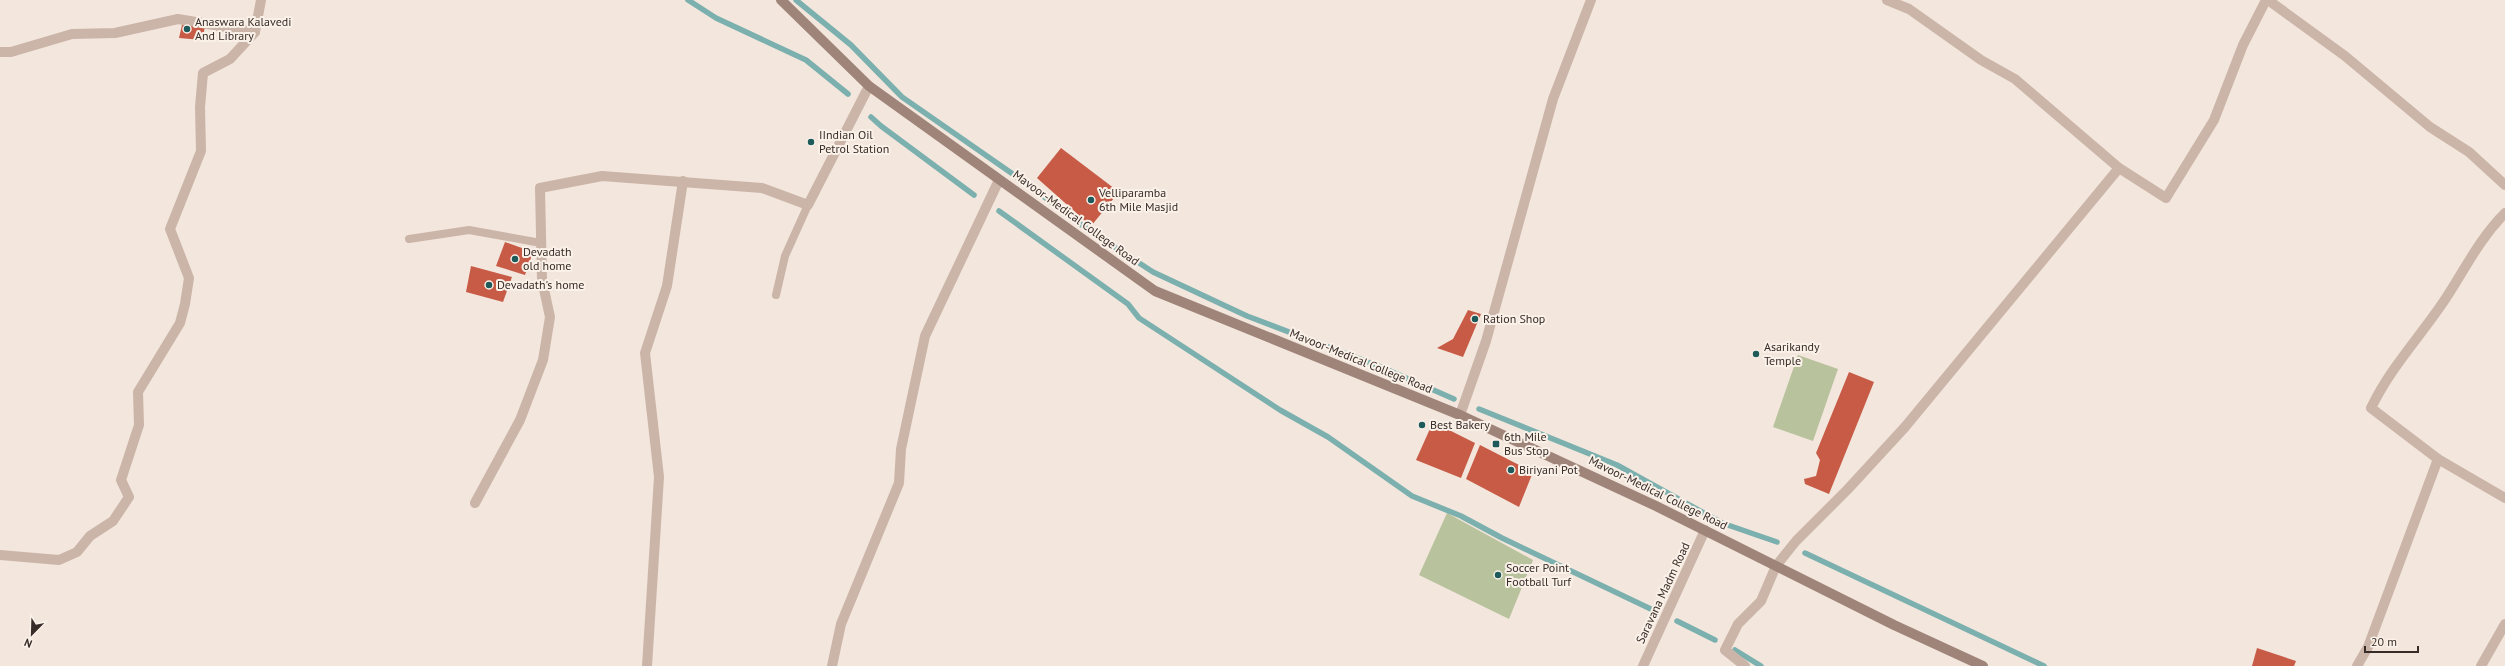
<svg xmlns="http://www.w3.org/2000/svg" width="2505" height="666" font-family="'PT Sans',sans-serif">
	<rect width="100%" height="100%" fill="#f3e6dd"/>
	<g fill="#b8c29c">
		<path d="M 1798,355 L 1838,369 L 1813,441 L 1773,427 Z"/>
		<path d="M 1447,513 L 1533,560 L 1509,619 L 1419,575 Z"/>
	</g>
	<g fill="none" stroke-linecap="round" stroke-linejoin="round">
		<g stroke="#7bb0ae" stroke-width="5.5">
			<path d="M 688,0 L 716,18 L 806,60 L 848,94"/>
			<path d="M 796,0 L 851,45 L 902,97 L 1023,181 L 1090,231 L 1153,272 L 1247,316 L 1381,367 L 1454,399"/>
			<path d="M 871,117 L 881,126 L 974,195"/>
			<path d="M 999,211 L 1128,304 L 1139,318 L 1280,410 L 1328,437 L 1412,496 L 1461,516 L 1502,538 L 1655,611"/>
			<path d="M 1479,409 L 1617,465 L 1722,523 L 1777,542"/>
			<path d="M 1805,553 L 2044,666"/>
			<path d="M 1677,621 L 1715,640"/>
			<path d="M 1735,650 L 1761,666"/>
		</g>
	</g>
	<g fill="#c75b46">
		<path d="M 182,25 L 205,27 L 202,40 L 179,38 Z"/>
		<path d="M 1061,148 L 1119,192 L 1091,226 L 1037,178 Z"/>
		<path d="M 505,242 L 533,252 L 525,275 L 496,266 Z"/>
		<path d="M 471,266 L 512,277 L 503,302 L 466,292 Z"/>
		<path d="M 1468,310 L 1481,314 L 1463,357 L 1437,348 L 1453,339 Z"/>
		<path d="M 1849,372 L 1874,382 L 1829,494 L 1805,484 L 1804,479 L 1816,476 L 1820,460 L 1816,453 Z"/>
		<path d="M 1433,422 L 1475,443 L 1461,478 L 1416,460 Z"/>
		<path d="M 1480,445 L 1533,472 L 1519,507 L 1466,479 Z"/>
		<path d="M 2257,648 L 2296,661 L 2294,666 L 2252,666 Z"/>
	</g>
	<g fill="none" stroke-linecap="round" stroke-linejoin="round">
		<g stroke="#cbb5a8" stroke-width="8">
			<path d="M 409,239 L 469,230 L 541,243"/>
			<path d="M 776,295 L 785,256 L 808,205"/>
		</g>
		<g stroke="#cbb5a8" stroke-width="10">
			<path d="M 2268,0 L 2345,56 L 2430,127 L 2469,152 L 2505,185"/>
			<path d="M 0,52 L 11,52 L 72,34 L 115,33 L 178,19 L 255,32 L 261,0"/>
			<path d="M 2119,168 L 2166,198 L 2214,120 L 2243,45 L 2266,0"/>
			<path d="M 1460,415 L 1486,341 L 1553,99 L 1591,0"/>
			<path d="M 2438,459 L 2505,498"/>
			<path d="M 475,503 L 520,420 L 543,360 L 550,317 L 542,280 L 540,188 L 602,176 L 762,188 L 808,205 L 869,86"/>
			<path d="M 0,555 L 59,560 L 77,552 L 90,536 L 113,521 L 129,497 L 121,480 L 139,425 L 138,392 L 180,323 L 185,304 L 189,278 L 170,229 L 201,151 L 200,107 L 203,73 L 230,59 L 255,32"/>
			<path d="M 647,666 L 659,477 L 645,353 L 667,286 L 683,181"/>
			<path d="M 832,666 L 841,624 L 899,483 L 901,449 L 925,336 L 999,180"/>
			<path d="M 1643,666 L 1705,530"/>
			<path d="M 1745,666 L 1725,650 L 1738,624 L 1761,601 L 1776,566 L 1796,541 L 1848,489 L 1905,427 L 2119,168 L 2015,79 L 1981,60 L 1909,9 L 1887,0"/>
			<path d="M 2357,666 L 2368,647 L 2438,459 L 2371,408 C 2392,365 2421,336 2446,298 C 2465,269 2480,238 2505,213"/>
			<path d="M 2481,666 L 2505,624"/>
		</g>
		<path stroke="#9f8479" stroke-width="10" d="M 781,0 L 869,86 L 1155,291 L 1460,415 L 1656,506 L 1894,625 L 1983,666"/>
	</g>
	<g fill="#1d5a59" stroke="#faf1e9" stroke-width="1.5">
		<circle cx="187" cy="29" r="4"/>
		<circle cx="811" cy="142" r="4"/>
		<circle cx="1091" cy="200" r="4"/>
		<circle cx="515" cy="259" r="4"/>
		<circle cx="489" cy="285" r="4"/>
		<circle cx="1475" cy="319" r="4"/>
		<circle cx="1756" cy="354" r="4"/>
		<circle cx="1422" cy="425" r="4"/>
		<rect x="1492" y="440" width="8" height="8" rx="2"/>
		<circle cx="1511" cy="470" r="4"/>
		<circle cx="1498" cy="575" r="4"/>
	</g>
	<g text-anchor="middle" stroke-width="4" stroke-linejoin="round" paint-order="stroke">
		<g font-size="12" fill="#382c28" stroke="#faf1e9" text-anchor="start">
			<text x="195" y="26">Anaswara Kalavedi<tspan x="195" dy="14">And Library</tspan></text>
			<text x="819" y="139">IIndian Oil<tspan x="819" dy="14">Petrol Station</tspan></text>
			<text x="1099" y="197">Velliparamba<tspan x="1099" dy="14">6th Mile Masjid</tspan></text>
			<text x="523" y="256">Devadath<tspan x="523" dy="14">old home</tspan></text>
			<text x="497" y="289">Devadath's home</text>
			<text x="1483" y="323">Ration Shop</text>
			<text x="1764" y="351">Asarikandy<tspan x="1764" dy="14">Temple</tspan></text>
			<text x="1430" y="429">Best Bakery</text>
			<text x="1504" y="441">6th Mile<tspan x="1504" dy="14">Bus Stop</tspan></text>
			<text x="1519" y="474">Biriyani Pot</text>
			<text x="1506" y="572">Soccer Point<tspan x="1506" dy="14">Football Turf</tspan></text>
		</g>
		<g font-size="12" fill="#382c28" stroke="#faf1e9">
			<text transform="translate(1076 218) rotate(36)" y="4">Mavoor-Medical College Road</text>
			<text transform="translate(1361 361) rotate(22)" y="4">Mavoor-Medical College Road</text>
			<text transform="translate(1658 493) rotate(26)" y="4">Mavoor-Medical College Road</text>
			<text transform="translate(1663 593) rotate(-65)" y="4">Saravana Madm Road</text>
		</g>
	</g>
	<g transform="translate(32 634) rotate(203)" stroke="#faf1e9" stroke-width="3" paint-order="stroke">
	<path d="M0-3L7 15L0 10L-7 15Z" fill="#382c28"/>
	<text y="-6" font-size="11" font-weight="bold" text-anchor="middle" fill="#382c28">N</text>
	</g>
	<path d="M2365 646v6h53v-6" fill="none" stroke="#382c28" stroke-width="2"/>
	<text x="2371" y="646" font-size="12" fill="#382c28" stroke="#faf1e9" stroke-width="3" paint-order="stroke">20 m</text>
</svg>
